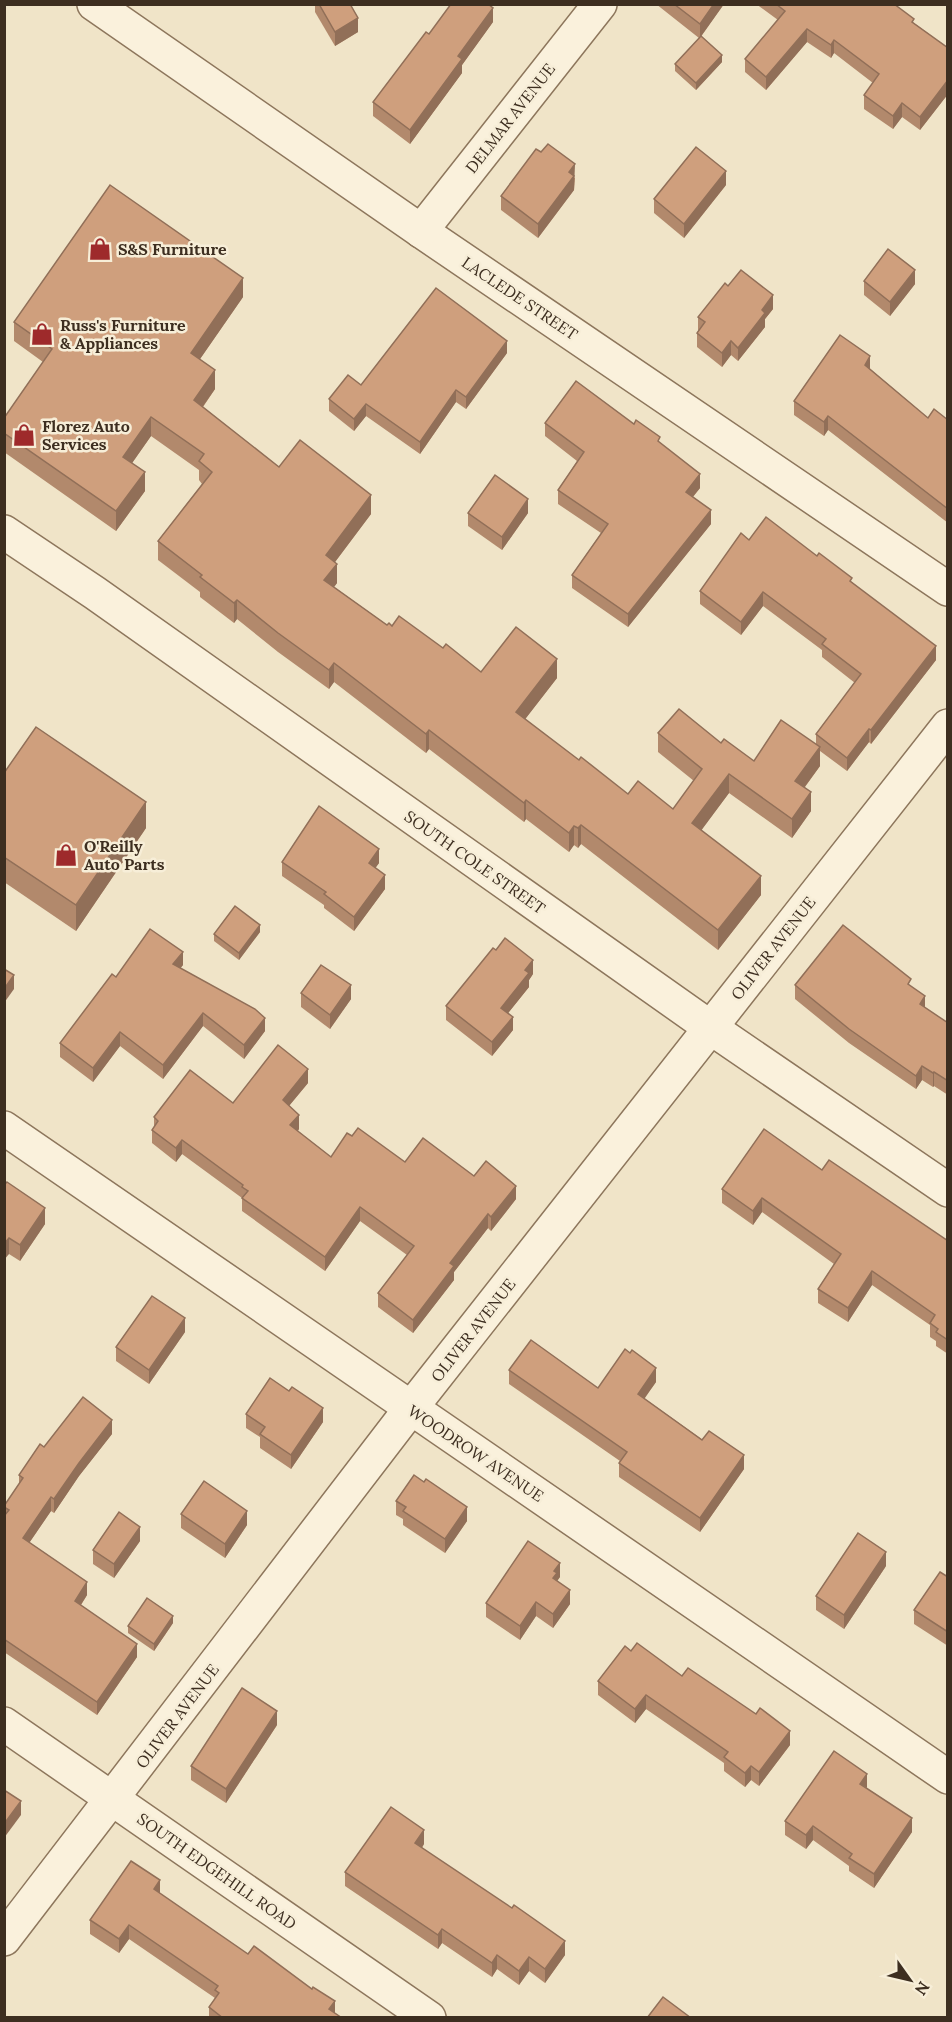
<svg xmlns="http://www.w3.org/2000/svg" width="952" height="2022" font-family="Lora,serif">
	<rect width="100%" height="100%" fill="#f0e4c8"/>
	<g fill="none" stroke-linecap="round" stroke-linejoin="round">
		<g stroke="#8d765c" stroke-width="36">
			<g id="minor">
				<path d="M 94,4 L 421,231 L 948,589"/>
				<path d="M 421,231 L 600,4"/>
				<path d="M 4,532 L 95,593 L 711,1028 L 948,1190"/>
				<path d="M 4,1128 L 948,1777"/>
				<path d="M 4,1724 L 429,2018"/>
				<path d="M 4,1939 L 411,1408 L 948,726"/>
			</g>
		</g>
		<use href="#minor" stroke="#faf1dc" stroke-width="33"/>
	</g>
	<g fill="#b2896c">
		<path d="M 315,4 L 350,4 L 358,32 L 335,46 L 315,12 Z"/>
		<path d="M 656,4 L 724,4 L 701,36 L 722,62 L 696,90 L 675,71 L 675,64 L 699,38 Z"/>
		<path d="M 756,4 L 894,4 L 914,23 L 948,48 L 948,94 L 920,130 L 902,117 L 893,129 L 864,109 L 864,95 L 873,83 L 834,53 L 831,58 L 807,42 L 766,90 L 745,72 L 745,59 L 778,20 Z"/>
		<path d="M 493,22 L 462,65 L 462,73 L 410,144 L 373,116 L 373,102 L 429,34 Z"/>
		<path d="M 541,152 L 575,178 L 574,190 L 538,238 L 501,210 L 501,196 Z"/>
		<path d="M 726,185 L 684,238 L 654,213 L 654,199 Z"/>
		<path d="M 864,281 L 915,284 L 890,316 L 864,295 Z"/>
		<path d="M 728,286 L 773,309 L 765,319 L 765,327 L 738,361 L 731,355 L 722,367 L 697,347 L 697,333 L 698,331 L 698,317 Z"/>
		<path d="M 243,297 L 200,359 L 215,389 L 203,407 L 279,467 L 371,514 L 335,562 L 337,583 L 334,587 L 387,625 L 392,626 L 443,648 L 481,672 L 557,678 L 525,719 L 579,760 L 628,794 L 673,809 L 694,781 L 658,752 L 658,733 L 721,743 L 754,761 L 816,744 L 816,734 L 855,683 L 822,657 L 822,650 L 763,606 L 741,635 L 700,604 L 700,591 L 749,540 L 852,582 L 936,660 L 871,744 L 869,742 L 847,771 L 820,751 L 820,766 L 805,787 L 811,811 L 792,838 L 729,793 L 701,830 L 761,895 L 718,950 L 581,844 L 578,848 L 574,845 L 569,852 L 526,819 L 524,822 L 429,749 L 426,753 L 334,682 L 329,689 L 278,652 L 237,619 L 234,623 L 200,597 L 200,592 L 158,560 L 158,541 L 202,484 L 199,480 L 199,470 L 151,436 L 132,463 L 145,491 L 116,531 L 4,452 L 4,418 L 43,362 L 14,341 L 14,322 Z"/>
		<path d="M 507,353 L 466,409 L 456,402 L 420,454 L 366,416 L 354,431 L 329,411 L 329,399 L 361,385 Z"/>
		<path d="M 870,369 L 928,418 L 948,420 L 948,523 L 828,430 L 824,436 L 794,415 L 794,401 Z"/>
		<path d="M 545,423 L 660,443 L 700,488 L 693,497 L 711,524 L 628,627 L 572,588 L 572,575 L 601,533 L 558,504 L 558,490 L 577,461 L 545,436 Z"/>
		<path d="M 468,513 L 528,513 L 502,550 L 468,526 Z"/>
		<path d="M 4,773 L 146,828 L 76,931 L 4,882 Z"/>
		<path d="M 282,862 L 379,863 L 375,868 L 385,889 L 354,931 L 324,908 L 324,905 L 282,876 Z"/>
		<path d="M 260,932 L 239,960 L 214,941 L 214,934 Z"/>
		<path d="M 183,965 L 180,968 L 265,1031 L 244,1059 L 203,1026 L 163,1079 L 120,1046 L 93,1082 L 60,1057 L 60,1043 L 116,977 Z"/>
		<path d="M 533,974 L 529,980 L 529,987 L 508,1013 L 513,1030 L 492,1056 L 446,1020 L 446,1006 Z"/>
		<path d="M 795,985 L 911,986 L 925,1008 L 948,1023 L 948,1095 L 934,1086 L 933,1087 L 922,1080 L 916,1089 L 849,1043 L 795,999 Z"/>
		<path d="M 301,993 L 351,999 L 330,1029 L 301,1007 Z"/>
		<path d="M 308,1083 L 289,1106 L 299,1129 L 298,1131 L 331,1157 L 352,1136 L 405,1162 L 474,1176 L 516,1199 L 491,1231 L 488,1228 L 454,1272 L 454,1280 L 413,1333 L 378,1307 L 378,1293 L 407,1255 L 360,1221 L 325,1271 L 242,1211 L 242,1198 L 182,1154 L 176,1162 L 152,1143 L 152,1130 L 154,1127 L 154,1117 L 233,1103 Z"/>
		<path d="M 822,1170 L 948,1241 L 948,1354 L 936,1346 L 936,1341 L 930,1337 L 930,1325 L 872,1285 L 848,1322 L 818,1303 L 818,1289 L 834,1264 L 762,1212 L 753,1225 L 722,1203 L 722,1189 Z"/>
		<path d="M 4,1185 L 45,1224 L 20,1261 L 9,1254 Z"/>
		<path d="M 185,1332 L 149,1384 L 116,1361 L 116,1347 Z"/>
		<path d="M 509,1370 L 598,1388 L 656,1382 L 644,1398 L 744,1469 L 700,1532 L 619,1477 L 619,1463 L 620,1461 L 509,1384 Z"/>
		<path d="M 246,1414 L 323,1422 L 291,1469 L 260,1448 L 260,1437 L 246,1428 Z"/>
		<path d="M 112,1434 L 79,1476 L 54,1513 L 51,1511 L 29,1543 L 87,1595 L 81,1605 L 137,1657 L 97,1715 L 4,1652 L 4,1506 L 19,1485 L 19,1475 L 44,1447 Z"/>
		<path d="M 396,1501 L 467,1521 L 445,1553 L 403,1525 L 403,1519 L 396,1515 Z"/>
		<path d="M 181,1514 L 247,1525 L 225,1558 L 181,1528 Z"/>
		<path d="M 140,1541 L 114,1578 L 93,1564 L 93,1550 Z"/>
		<path d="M 886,1566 L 844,1629 L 816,1610 L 816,1596 Z"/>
		<path d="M 560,1577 L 557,1581 L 570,1604 L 553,1628 L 536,1616 L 520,1640 L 486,1617 L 486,1603 Z"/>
		<path d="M 948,1577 L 948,1646 L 914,1624 L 914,1610 Z"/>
		<path d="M 173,1623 L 154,1651 L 128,1633 L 128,1626 Z"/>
		<path d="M 631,1651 L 790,1745 L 759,1786 L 751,1780 L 745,1787 L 724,1771 L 724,1763 L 646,1709 L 635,1723 L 598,1695 L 598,1681 Z"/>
		<path d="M 277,1725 L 226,1803 L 191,1780 L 191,1766 Z"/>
		<path d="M 867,1788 L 912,1832 L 874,1888 L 849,1871 L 849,1866 L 813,1840 L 806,1849 L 785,1835 L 785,1821 Z"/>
		<path d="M 424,1844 L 422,1848 L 565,1955 L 545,1983 L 529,1971 L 519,1985 L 497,1969 L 492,1977 L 442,1943 L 438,1949 L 345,1886 L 345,1872 Z"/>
		<path d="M 160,1894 L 248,1954 L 342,2018 L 209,2018 L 209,2007 L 215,1998 L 129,1939 L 119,1953 L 90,1934 L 90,1920 Z"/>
	</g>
	<g fill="#916f58">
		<path d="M 714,4 L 724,4 L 700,38 L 700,24 Z"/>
		<path d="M 493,8 L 493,22 L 462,65 L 462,73 L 410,144 L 410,130 L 458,56 Z"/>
		<path d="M 358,18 L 358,32 L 335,46 L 335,32 Z"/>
		<path d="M 807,29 L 807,42 L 766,90 L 766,77 Z"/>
		<path d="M 834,40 L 834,53 L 831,58 L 831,45 Z"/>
		<path d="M 722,55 L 722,62 L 696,90 L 696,83 Z"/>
		<path d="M 948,80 L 948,94 L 920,130 L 920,117 Z"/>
		<path d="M 902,103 L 902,117 L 893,129 L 893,116 Z"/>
		<path d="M 575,164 L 574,190 L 538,238 L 538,224 L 569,172 Z"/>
		<path d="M 726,171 L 726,185 L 684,238 L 684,224 Z"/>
		<path d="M 915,270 L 915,284 L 890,316 L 890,302 Z"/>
		<path d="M 243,278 L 243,297 L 191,372 L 191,353 Z"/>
		<path d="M 773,295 L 773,309 L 765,319 L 765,327 L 738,361 L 738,348 L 762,310 Z"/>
		<path d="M 507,341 L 507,353 L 466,409 L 466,397 Z"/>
		<path d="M 731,341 L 731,355 L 722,367 L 722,353 Z"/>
		<path d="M 870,356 L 870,370 L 865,365 Z"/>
		<path d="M 215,370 L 215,389 L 194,419 L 194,400 Z"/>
		<path d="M 456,390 L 456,402 L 420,454 L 420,442 Z"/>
		<path d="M 366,404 L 366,416 L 354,431 L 354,419 Z"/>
		<path d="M 828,416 L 828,430 L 824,436 L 824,422 Z"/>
		<path d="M 151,417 L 151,436 L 123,476 L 123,457 Z"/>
		<path d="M 145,472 L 145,491 L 116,531 L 116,511 Z"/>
		<path d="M 700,474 L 700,488 L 686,505 L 686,492 Z"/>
		<path d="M 371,495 L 371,514 L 326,574 L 326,555 Z"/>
		<path d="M 528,499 L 528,513 L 502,550 L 502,537 Z"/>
		<path d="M 711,510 L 711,524 L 628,627 L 628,614 Z"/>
		<path d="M 337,564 L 337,583 L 324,600 L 324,580 Z"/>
		<path d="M 763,592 L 763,606 L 741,635 L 741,622 Z"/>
		<path d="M 237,600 L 237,619 L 234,623 L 234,603 Z"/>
		<path d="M 936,646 L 936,660 L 871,744 L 871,730 Z"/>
		<path d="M 557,659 L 557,678 L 516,731 L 516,712 Z"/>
		<path d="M 334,663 L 334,682 L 329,689 L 329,670 Z"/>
		<path d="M 869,729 L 869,742 L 847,771 L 847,758 Z"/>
		<path d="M 429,730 L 429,749 L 426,753 L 426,734 Z"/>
		<path d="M 820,747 L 820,766 L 795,800 L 795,781 Z"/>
		<path d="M 729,774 L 729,793 L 692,843 L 692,823 Z"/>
		<path d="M 811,792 L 811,811 L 792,838 L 792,819 Z"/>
		<path d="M 526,800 L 526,819 L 524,822 L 524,803 Z"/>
		<path d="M 146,802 L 146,828 L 76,931 L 76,905 Z"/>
		<path d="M 581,825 L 581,844 L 578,848 L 578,828 Z"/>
		<path d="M 574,826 L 574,845 L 569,852 L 569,833 Z"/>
		<path d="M 379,849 L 379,863 L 369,877 L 369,863 Z"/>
		<path d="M 385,875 L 385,889 L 354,931 L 354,917 Z"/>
		<path d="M 761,876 L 761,895 L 718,950 L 718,930 Z"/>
		<path d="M 260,925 L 260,932 L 239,960 L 239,953 Z"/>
		<path d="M 183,952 L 183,965 L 173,978 L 173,964 Z"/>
		<path d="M 533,960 L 533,974 L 529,980 L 529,987 L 501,1022 L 501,1008 L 525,970 Z"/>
		<path d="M 14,975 L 14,989 L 4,1003 L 4,989 Z"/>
		<path d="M 351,985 L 351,999 L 330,1029 L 330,1015 Z"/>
		<path d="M 925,996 L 925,1010 L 920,1004 Z"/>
		<path d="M 203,1013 L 203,1026 L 163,1079 L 163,1065 Z"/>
		<path d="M 513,1017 L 513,1030 L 492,1056 L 492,1042 Z"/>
		<path d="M 265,1018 L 265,1031 L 244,1059 L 244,1045 Z"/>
		<path d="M 120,1032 L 120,1046 L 93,1082 L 93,1068 Z"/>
		<path d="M 922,1066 L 922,1080 L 916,1089 L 916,1076 Z"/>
		<path d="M 308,1069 L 308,1083 L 283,1113 L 283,1100 Z"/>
		<path d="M 934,1072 L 934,1086 L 933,1087 L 933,1073 Z"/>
		<path d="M 299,1115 L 299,1129 L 290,1139 L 290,1125 Z"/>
		<path d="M 182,1140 L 182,1154 L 176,1162 L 176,1148 Z"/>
		<path d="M 516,1186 L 516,1199 L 491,1231 L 491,1217 Z"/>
		<path d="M 762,1198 L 762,1212 L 753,1225 L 753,1211 Z"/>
		<path d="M 360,1207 L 360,1221 L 325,1271 L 325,1257 Z"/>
		<path d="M 45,1208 L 45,1224 L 20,1261 L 20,1245 Z"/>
		<path d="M 488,1214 L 488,1228 L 454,1272 L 454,1280 L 413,1333 L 413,1320 L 450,1263 Z"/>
		<path d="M 9,1238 L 9,1254 L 4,1260 L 4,1244 Z"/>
		<path d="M 872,1271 L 872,1285 L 848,1322 L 848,1308 Z"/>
		<path d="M 185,1318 L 185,1332 L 149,1384 L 149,1370 Z"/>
		<path d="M 656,1368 L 656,1382 L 638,1408 L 638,1394 Z"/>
		<path d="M 323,1408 L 323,1422 L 291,1469 L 291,1455 Z"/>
		<path d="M 112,1420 L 112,1434 L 79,1476 L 54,1513 L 54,1499 L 79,1463 Z"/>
		<path d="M 744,1455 L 744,1469 L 700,1532 L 700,1518 Z"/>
		<path d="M 51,1497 L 51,1511 L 23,1552 L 23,1538 Z"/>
		<path d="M 467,1507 L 467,1521 L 445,1553 L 445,1539 Z"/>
		<path d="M 247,1511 L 247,1525 L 225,1558 L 225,1544 Z"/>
		<path d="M 140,1527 L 140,1541 L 114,1578 L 114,1564 Z"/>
		<path d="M 886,1552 L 886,1566 L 844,1629 L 844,1615 Z"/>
		<path d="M 560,1563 L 560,1577 L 557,1581 L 553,1578 L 554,1571 Z"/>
		<path d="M 87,1582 L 87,1595 L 75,1614 L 75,1601 Z"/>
		<path d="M 570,1590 L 570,1604 L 553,1628 L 553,1614 Z"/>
		<path d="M 536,1602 L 536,1616 L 520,1640 L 520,1626 Z"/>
		<path d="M 173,1616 L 173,1623 L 154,1651 L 154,1644 Z"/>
		<path d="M 137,1644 L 137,1657 L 97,1715 L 97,1702 Z"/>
		<path d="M 646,1695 L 646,1709 L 635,1723 L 635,1709 Z"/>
		<path d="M 277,1711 L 277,1725 L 226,1803 L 226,1789 Z"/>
		<path d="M 790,1731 L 790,1745 L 759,1786 L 759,1772 Z"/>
		<path d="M 751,1766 L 751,1780 L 745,1787 L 745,1773 Z"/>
		<path d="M 867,1774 L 867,1788 L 860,1784 Z"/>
		<path d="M 21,1801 L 21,1815 L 4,1838 L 4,1824 Z"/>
		<path d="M 912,1818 L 912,1832 L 874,1888 L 874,1874 Z"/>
		<path d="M 813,1826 L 813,1840 L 806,1849 L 806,1835 Z"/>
		<path d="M 424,1830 L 424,1844 L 415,1857 L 415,1843 Z"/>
		<path d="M 160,1880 L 160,1894 L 154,1889 Z"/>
		<path d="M 129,1925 L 129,1939 L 119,1953 L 119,1939 Z"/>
		<path d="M 442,1929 L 442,1943 L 438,1949 L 438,1935 Z"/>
		<path d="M 565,1941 L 565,1955 L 545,1983 L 545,1969 Z"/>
		<path d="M 497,1955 L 497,1969 L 492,1977 L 492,1963 Z"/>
		<path d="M 529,1957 L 529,1971 L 519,1985 L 519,1971 Z"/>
		<path d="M 335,2001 L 335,2015 L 329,2009 Z"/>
	</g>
	<g fill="#cf9f7d" stroke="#916f58" stroke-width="1.5">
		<path d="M 319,4 L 350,4 L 358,18 L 335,32 Z"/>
		<path d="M 451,4 L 488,4 L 493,8 L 458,56 L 462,59 L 410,130 L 373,102 L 426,32 L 429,34 Z"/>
		<path d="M 674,4 L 714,4 L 700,24 Z"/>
		<path d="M 776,4 L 894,4 L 914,19 L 912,22 L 948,48 L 948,80 L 920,117 L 902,103 L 893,116 L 864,95 L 879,74 L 834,40 L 831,45 L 807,29 L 766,77 L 745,59 L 785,11 Z"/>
		<path d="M 701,36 L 722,55 L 696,83 L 675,64 Z"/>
		<path d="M 548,144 L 575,164 L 569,172 L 574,176 L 538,224 L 501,196 L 536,149 L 541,152 Z"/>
		<path d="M 696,147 L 726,171 L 684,224 L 654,199 Z"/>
		<path d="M 110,185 L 243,278 L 191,353 L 215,370 L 194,400 L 279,467 L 300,440 L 371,495 L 326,555 L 337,564 L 324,580 L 387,625 L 389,623 L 392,626 L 399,616 L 443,648 L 446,644 L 481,672 L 516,627 L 557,659 L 516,712 L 579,760 L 581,757 L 628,794 L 638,781 L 673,809 L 702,769 L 658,733 L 679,709 L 721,743 L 724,739 L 754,761 L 781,720 L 820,747 L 795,781 L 811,792 L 792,819 L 729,774 L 692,823 L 761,876 L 718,930 L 581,825 L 578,828 L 574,826 L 569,833 L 526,800 L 524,803 L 429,730 L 426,734 L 334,663 L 329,670 L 278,633 L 237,600 L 234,603 L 200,577 L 202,575 L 158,541 L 212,472 L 199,461 L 204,454 L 151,417 L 123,457 L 145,472 L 116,511 L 4,433 L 4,418 L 52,349 L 14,322 Z"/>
		<path d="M 888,249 L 915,270 L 890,302 L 864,281 Z"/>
		<path d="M 741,270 L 773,295 L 762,310 L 765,313 L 738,348 L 731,341 L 722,353 L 697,333 L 705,322 L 698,317 L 725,283 L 728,286 Z"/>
		<path d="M 436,288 L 507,341 L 466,397 L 456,390 L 420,442 L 366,404 L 354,419 L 329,399 L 348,375 L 361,385 Z"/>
		<path d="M 840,335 L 870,356 L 865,365 L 928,418 L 934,409 L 948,420 L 948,509 L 828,416 L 824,422 L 794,401 Z"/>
		<path d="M 576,381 L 634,424 L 636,420 L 660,437 L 658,441 L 700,474 L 686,492 L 711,510 L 628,614 L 572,575 L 608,524 L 558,490 L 584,452 L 545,423 Z"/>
		<path d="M 495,475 L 528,499 L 502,537 L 468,513 Z"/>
		<path d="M 766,517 L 817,556 L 819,553 L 852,578 L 850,581 L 936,646 L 871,730 L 869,729 L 847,758 L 816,734 L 861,674 L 822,644 L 826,639 L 763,592 L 741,622 L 700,591 L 741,533 L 749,540 Z"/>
		<path d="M 36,727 L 146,802 L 76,905 L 4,857 L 4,773 Z"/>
		<path d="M 319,806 L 379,849 L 369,863 L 385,875 L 354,917 L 324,894 L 326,892 L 282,862 Z"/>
		<path d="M 235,906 L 260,925 L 239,953 L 214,934 Z"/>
		<path d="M 843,925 L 911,979 L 908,984 L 925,996 L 920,1004 L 948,1023 L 948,1081 L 934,1072 L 933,1073 L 922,1066 L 916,1076 L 849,1029 L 795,985 Z"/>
		<path d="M 150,929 L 183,952 L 173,964 L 255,1009 L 265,1018 L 244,1045 L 203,1013 L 163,1065 L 120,1032 L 93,1068 L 60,1043 L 112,974 L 116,977 Z"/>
		<path d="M 505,938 L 533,960 L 525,970 L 529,973 L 501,1008 L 513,1017 L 492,1042 L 446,1006 L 493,948 L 496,950 Z"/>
		<path d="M 321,965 L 351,985 L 330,1015 L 301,993 Z"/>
		<path d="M 4,969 L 14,975 L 4,989 Z"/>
		<path d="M 278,1045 L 308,1069 L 283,1100 L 299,1115 L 290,1125 L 331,1157 L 347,1133 L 352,1136 L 358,1128 L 405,1162 L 423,1138 L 474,1176 L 486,1161 L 516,1186 L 491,1217 L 488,1214 L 450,1263 L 454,1266 L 413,1320 L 378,1293 L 414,1246 L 360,1207 L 325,1257 L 242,1198 L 248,1191 L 242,1187 L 243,1185 L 182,1140 L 176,1148 L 152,1130 L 158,1121 L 154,1117 L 190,1070 L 233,1103 Z"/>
		<path d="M 764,1129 L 822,1170 L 829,1160 L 948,1241 L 948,1340 L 936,1332 L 938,1329 L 930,1323 L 935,1315 L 872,1271 L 848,1308 L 818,1289 L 841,1254 L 762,1198 L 753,1211 L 722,1189 Z"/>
		<path d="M 7,1182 L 45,1208 L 20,1245 L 9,1238 L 4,1244 L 4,1185 Z"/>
		<path d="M 152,1296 L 185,1318 L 149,1370 L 116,1347 Z"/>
		<path d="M 531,1340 L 598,1388 L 625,1349 L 630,1353 L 632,1350 L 656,1368 L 638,1394 L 702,1440 L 709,1431 L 744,1455 L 700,1518 L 619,1463 L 627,1452 L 509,1370 Z"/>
		<path d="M 270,1378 L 289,1391 L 292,1387 L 323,1408 L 291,1455 L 260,1434 L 265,1427 L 246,1414 Z"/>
		<path d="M 83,1397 L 112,1420 L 79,1463 L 54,1499 L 51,1497 L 23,1538 L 87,1582 L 75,1601 L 137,1644 L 97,1702 L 4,1639 L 4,1516 L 9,1510 L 4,1507 L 4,1506 L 23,1478 L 19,1475 L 40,1444 L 44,1447 Z"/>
		<path d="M 414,1475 L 424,1482 L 426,1479 L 467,1507 L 445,1539 L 403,1511 L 406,1507 L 396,1501 Z"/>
		<path d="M 204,1481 L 247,1511 L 225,1544 L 181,1514 Z"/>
		<path d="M 119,1512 L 140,1527 L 114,1564 L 93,1550 Z"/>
		<path d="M 858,1533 L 886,1552 L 844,1615 L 816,1596 Z"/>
		<path d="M 528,1541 L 560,1563 L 554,1571 L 557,1573 L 553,1578 L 570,1590 L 553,1614 L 536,1602 L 520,1626 L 486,1603 Z"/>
		<path d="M 940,1572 L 948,1577 L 948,1632 L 914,1610 Z"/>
		<path d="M 147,1598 L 173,1616 L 154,1644 L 128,1626 Z"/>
		<path d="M 637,1643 L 682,1676 L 688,1668 L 756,1714 L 760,1708 L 790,1731 L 759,1772 L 751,1766 L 745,1773 L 724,1757 L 728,1752 L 646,1695 L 635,1709 L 598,1681 L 625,1646 L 631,1651 Z"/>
		<path d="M 242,1688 L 277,1711 L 226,1789 L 191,1766 Z"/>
		<path d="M 834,1751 L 867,1774 L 860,1784 L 912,1818 L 874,1874 L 849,1858 L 852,1854 L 813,1826 L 806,1835 L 785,1821 Z"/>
		<path d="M 4,1790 L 21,1801 L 4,1824 Z"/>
		<path d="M 391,1807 L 424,1830 L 415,1843 L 512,1908 L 514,1905 L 565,1941 L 545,1969 L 529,1957 L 519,1971 L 497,1955 L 492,1963 L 442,1929 L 438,1935 L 345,1872 Z"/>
		<path d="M 131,1861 L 160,1880 L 154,1889 L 248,1954 L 254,1946 L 312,1989 L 313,1987 L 335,2001 L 329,2009 L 342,2018 L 223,2018 L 209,2007 L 219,1993 L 215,1990 L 218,1986 L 129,1925 L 119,1939 L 90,1920 Z"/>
		<path d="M 663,1997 L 691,2018 L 647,2018 Z"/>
	</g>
	<defs>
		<g id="shop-bare" transform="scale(1.8)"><path d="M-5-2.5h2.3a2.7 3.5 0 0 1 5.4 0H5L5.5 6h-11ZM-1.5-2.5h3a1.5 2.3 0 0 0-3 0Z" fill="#9e2a2b" stroke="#f7eed8" stroke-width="2.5" paint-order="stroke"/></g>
	</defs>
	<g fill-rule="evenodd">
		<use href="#shop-bare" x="100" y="249"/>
		<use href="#shop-bare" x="42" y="334"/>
		<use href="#shop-bare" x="24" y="435"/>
		<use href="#shop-bare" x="66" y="855"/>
	</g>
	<g text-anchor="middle" stroke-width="5" stroke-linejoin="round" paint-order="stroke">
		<g font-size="16" fill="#3d2e20" stroke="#f7eed8">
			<text transform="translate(510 118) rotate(-52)" y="6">DELMAR AVENUE</text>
			<text transform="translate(520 298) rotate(34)" y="6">LACLEDE STREET</text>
			<text transform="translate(475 862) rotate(35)" y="6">SOUTH COLE STREET</text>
			<text transform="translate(773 948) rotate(-52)" y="6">OLIVER AVENUE</text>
			<text transform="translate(473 1330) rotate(-52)" y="6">OLIVER AVENUE</text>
			<text transform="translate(476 1453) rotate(34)" y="6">WOODROW AVENUE</text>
			<text transform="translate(177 1716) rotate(-53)" y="6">OLIVER AVENUE</text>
			<text transform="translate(217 1871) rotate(35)" y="6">SOUTH EDGEHILL ROAD</text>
		</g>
		<g font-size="16" font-weight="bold" fill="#3d2e20" stroke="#f7eed8" text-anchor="start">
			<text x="118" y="255">S&amp;S Furniture</text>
			<text x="60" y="331">Russ's Furniture<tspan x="60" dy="18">&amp; Appliances</tspan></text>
			<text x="42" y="432">Florez Auto<tspan x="42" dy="18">Services</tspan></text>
			<text x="84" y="852">O'Reilly<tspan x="84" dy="18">Auto Parts</tspan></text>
		</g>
	</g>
	<rect width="952" height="2022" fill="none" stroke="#3d2e20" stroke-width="12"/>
	<g transform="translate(910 1980) rotate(124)" stroke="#f7eed8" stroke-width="4.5" paint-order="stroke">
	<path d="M0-4.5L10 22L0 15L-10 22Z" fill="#3d2e20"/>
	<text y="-9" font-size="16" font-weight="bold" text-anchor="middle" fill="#3d2e20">N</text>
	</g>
</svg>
